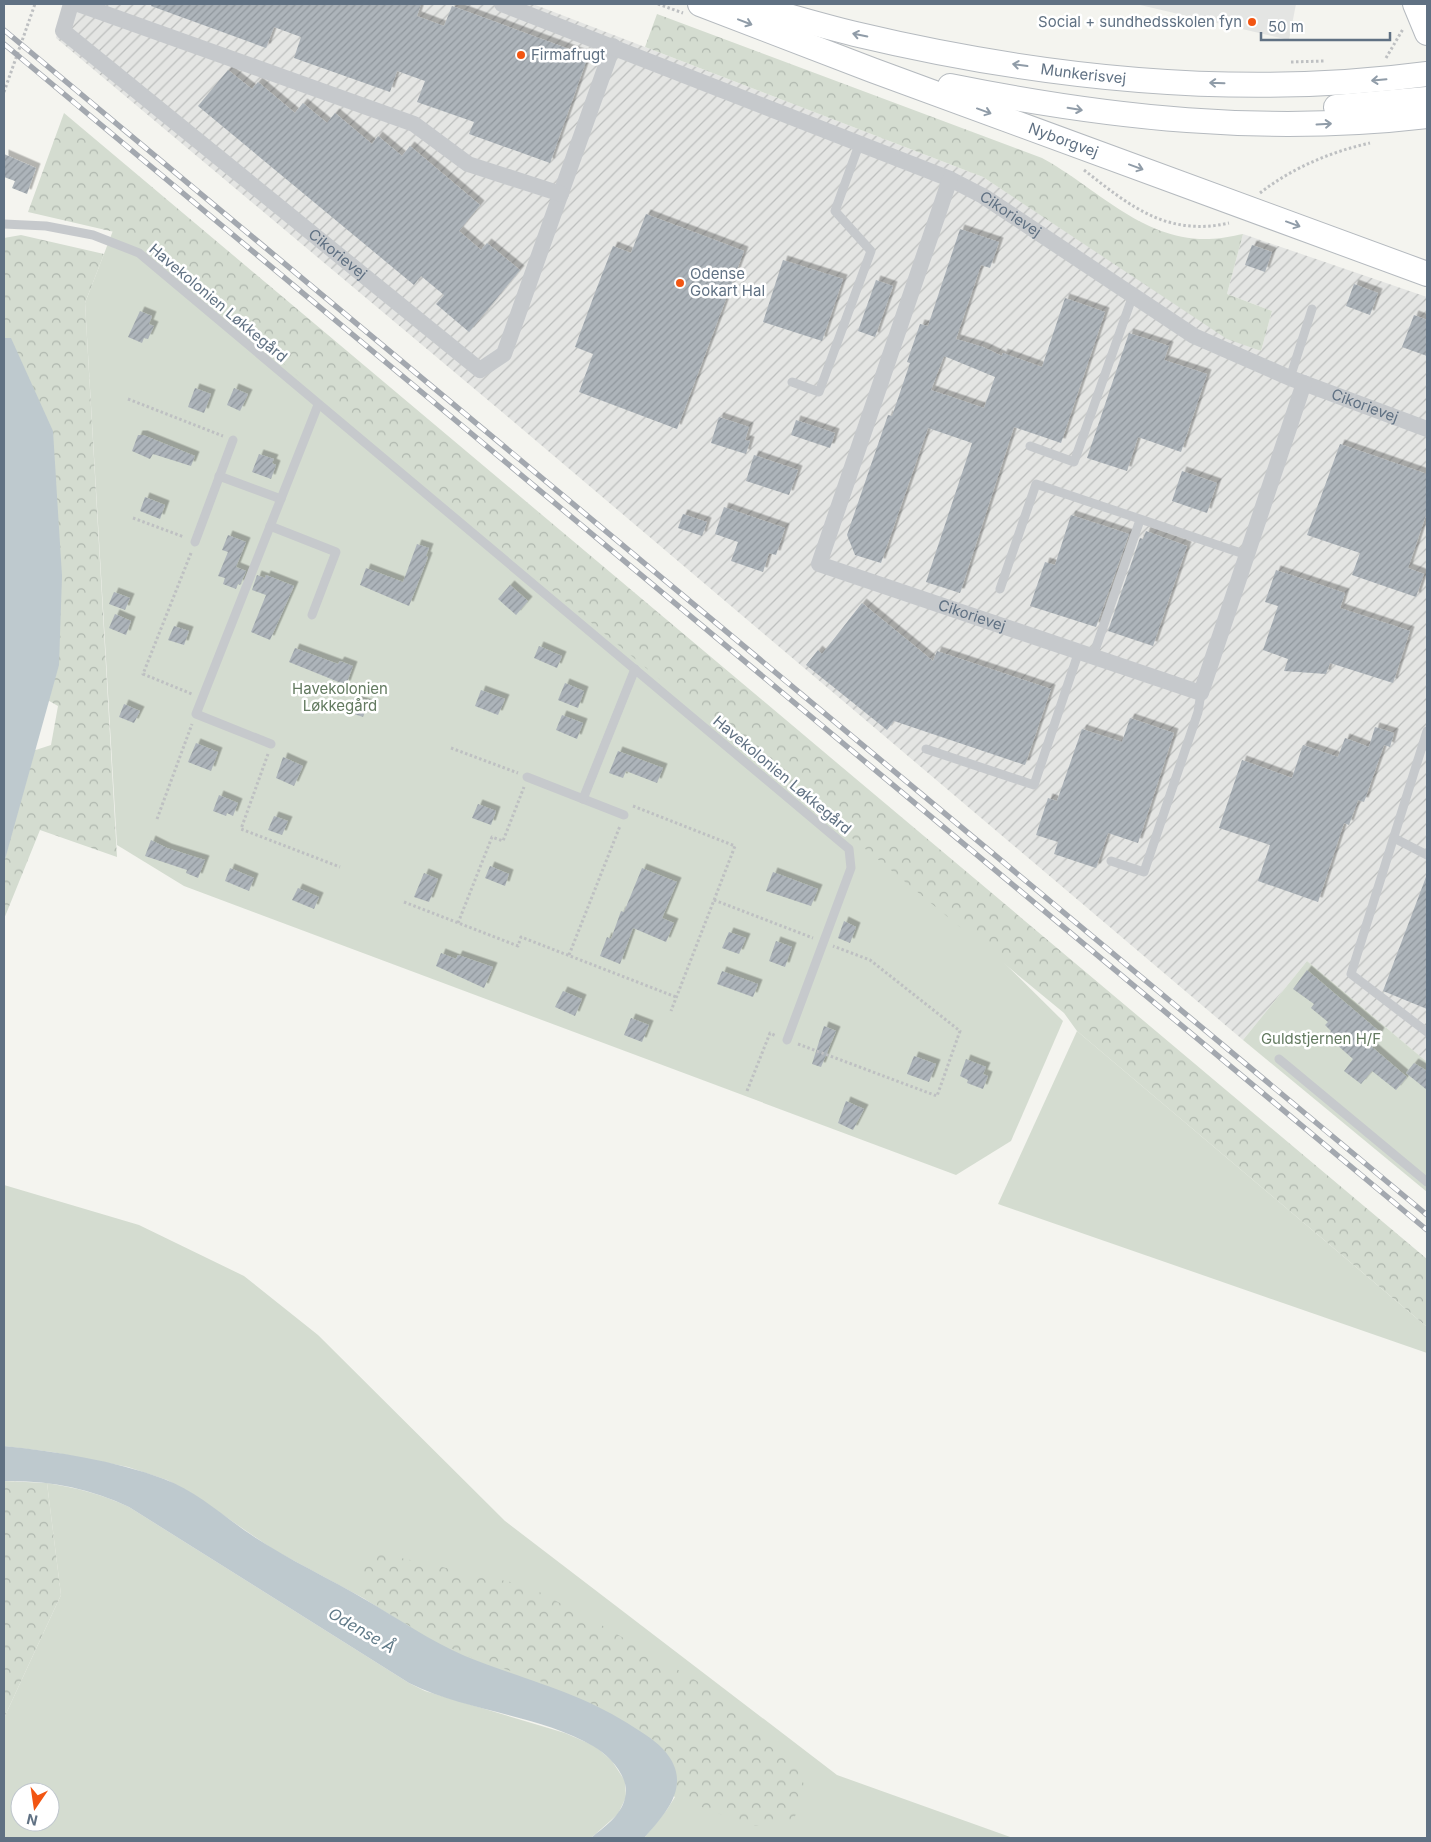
<svg xmlns="http://www.w3.org/2000/svg" width="1431" height="1842" font-family="Inter,sans-serif">
	<defs>
		<pattern id="industrial-furrows" width="10" height="10" patternUnits="userSpaceOnUse" patternTransform="scale(1.25)"><rect width="10" height="10" fill="#e4e5e3"/><path d="M-1 1l2-2M0 10L10 0M9 11l2-2" fill="none" stroke="#bcbebd"/></pattern>
		<pattern id="forest-crowns" width="20" height="18" patternUnits="userSpaceOnUse" patternTransform="scale(1.25)"><rect width="20" height="18" fill="#d4dcd0"/><path d="M2 6a3 3 0 1 1 6 0M12 15a3 3 0 1 1 6 0" fill="none" stroke="#afb7ae"/></pattern>
		<pattern id="building-hatch" width="6" height="6" patternUnits="userSpaceOnUse" patternTransform="scale(1.25)"><rect width="6" height="6" fill="#adb4ba"/><path d="M-1 1l2-2M0 6l6-6M5 7l2-2" fill="none" stroke="#90979d"/></pattern>
		<filter id="shadow"><feDropShadow dx="4.5" dy="-4.5" stdDeviation="0" flood-color="#0004"/></filter>
	</defs>
	<rect width="100%" height="100%" fill="#f4f4ef"/>
	<path fill="#e4e5e3" d="M 1136,4 L 1296,4 L 1289,40 Z"/>
	<path fill="url(#industrial-furrows)" d="M 64,4 L 533,4 L 983,177 L 1227,338 L 1261,351 L 1272,311 L 1227,294 L 1243,234 L 1427,297 L 1427,1062 L 1307,961 L 1243,1040 L 508,417 L 56,38 Z"/>
	<g fill="#d4dcd0" fill-rule="evenodd">
		<path d="M 129,219 L 954,913 L 1063,1021 L 1011,1141 L 956,1175 L 184,886 L 117,845 L 85,303 L 114,228 Z"/>
		<path d="M 1307,961 L 1427,1062 L 1427,1192 L 1243,1040 Z"/>
		<path d="M 1077,1031 L 1427,1327 L 1427,1353 L 998,1204 Z"/>
		<path d="M 4,1185 L 139,1225 L 244,1276 L 318,1335 L 505,1521 L 837,1775 L 1013,1838 L 644,1838 L 666,1811 L 675,1797 L 365,1599 L 274,1550 L 191,1493 L 167,1480 L 128,1467 L 52,1452 L 4,1446 Z"/>
		<path d="M 47,1483 C 76,1488 102,1494 129,1507 L 409,1683 L 425,1691 L 565,1733 L 595,1746 L 612,1761 L 625,1781 L 626,1797 L 618,1814 L 591,1838 L 4,1838 L 4,1718 L 61,1595 ZM 20,1792 L 50,1792 L 50,1822 L 20,1822 Z"/>
	</g>
	<g fill="url(#forest-crowns)">
		<path d="M 657,14 L 1042,158 C 1096,187 1142,241 1209,239 C 1220,239 1232,236 1243,234 L 1227,294 L 1272,311 L 1261,351 L 1227,339 L 983,177 L 645,47 Z"/>
		<path d="M 64,113 L 1427,1259 L 1427,1327 L 1077,1031 L 1064,1013 L 554,592 L 151,252 L 123,234 L 28,212 Z"/>
		<path d="M 21,235 L 104,254 L 85,303 L 117,857 L 40,830 L 4,919 L 4,782 L 8,759 L 51,745 L 58,706 L 23,686 L 4,446 L 4,238 Z"/>
		<path d="M 4,1481 L 47,1483 L 61,1595 L 4,1718 Z"/>
		<path d="M 378,1553 L 528,1586 L 603,1626 L 702,1684 L 798,1767 L 805,1788 L 793,1822 L 752,1826 L 675,1797 L 677,1777 L 658,1743 L 619,1717 L 554,1686 L 465,1655 L 423,1634 L 365,1599 L 362,1569 Z"/>
	</g>
	<g fill="#bec9ce">
		<path d="M 4,338 L 11,338 L 53,431 L 62,576 L 59,665 L 4,863 Z"/>
		<path d="M 4,1446 C 58,1452 113,1460 164,1479 C 197,1491 224,1517 253,1536 C 289,1560 329,1578 366,1600 C 399,1619 430,1641 465,1656 C 524,1680 581,1692 635,1728 C 649,1737 661,1744 670,1758 C 690,1789 663,1816 644,1838 L 591,1838 C 604,1827 621,1816 625,1798 C 631,1778 609,1755 593,1746 C 538,1714 467,1712 409,1683 L 129,1507 C 90,1488 47,1480 4,1481 Z"/>
	</g>
	<g fill="url(#building-hatch)" fill-rule="evenodd" filter="url(#shadow)">
		<path d="M 152,4 L 421,4 L 417,16 L 444,26 L 452,6 L 588,56 L 550,163 L 469,134 L 474,122 L 417,102 L 425,81 L 397,71 L 390,92 L 294,58 L 301,37 L 274,27 L 266,48 L 151,6 Z"/>
		<path d="M 228,70 L 252,89 L 258,82 L 295,113 L 303,103 L 327,123 L 335,113 L 372,144 L 378,136 L 402,156 L 410,146 L 480,205 L 459,231 L 481,250 L 487,243 L 520,270 L 469,332 L 436,304 L 444,295 L 421,276 L 414,285 L 198,106 Z"/>
		<path d="M 4,154 L 36,168 L 27,194 L 12,188 L 15,181 L 4,177 Z"/>
		<path d="M 646,214 L 744,251 L 677,429 L 579,392 L 593,354 L 575,347 L 596,290 L 613,246 L 631,253 Z"/>
		<path d="M 960,229 L 999,242 L 990,268 L 981,265 L 956,339 L 983,347 L 1002,356 L 1003,353 L 1042,367 L 1065,298 L 1105,312 L 1061,443 L 1014,427 L 960,593 L 926,582 L 972,443 L 928,428 L 881,563 L 855,555 L 847,535 L 888,415 L 892,416 L 910,363 L 907,362 L 920,324 L 928,326 ZM 944,356 L 995,377 L 984,408 L 931,390 Z"/>
		<path d="M 1252,245 L 1272,252 L 1265,272 L 1245,265 Z"/>
		<path d="M 783,260 L 843,279 L 822,341 L 763,322 Z"/>
		<path d="M 876,280 L 893,286 L 875,337 L 858,331 Z"/>
		<path d="M 1354,284 L 1378,293 L 1370,315 L 1346,306 Z"/>
		<path d="M 140,311 L 152,316 L 149,324 L 154,326 L 148,339 L 144,338 L 142,343 L 128,337 Z"/>
		<path d="M 1414,315 L 1427,320 L 1427,356 L 1402,347 Z"/>
		<path d="M 1129,333 L 1169,346 L 1164,360 L 1207,374 L 1181,452 L 1138,437 L 1127,471 L 1087,458 Z"/>
		<path d="M 195,388 L 211,394 L 204,413 L 188,407 Z"/>
		<path d="M 234,388 L 248,394 L 240,411 L 227,405 Z"/>
		<path d="M 719,417 L 749,427 L 745,440 L 750,441 L 746,454 L 711,443 Z"/>
		<path d="M 796,420 L 835,433 L 830,448 L 791,435 Z"/>
		<path d="M 138,435 L 143,435 L 195,456 L 191,466 L 153,454 L 150,459 L 132,451 Z"/>
		<path d="M 1340,444 L 1427,474 L 1427,512 L 1408,568 L 1424,574 L 1416,597 L 1352,575 L 1360,553 L 1307,535 Z"/>
		<path d="M 259,454 L 274,459 L 272,463 L 276,465 L 271,479 L 252,472 Z"/>
		<path d="M 754,455 L 798,470 L 789,495 L 746,481 Z"/>
		<path d="M 1182,471 L 1217,483 L 1207,513 L 1172,501 Z"/>
		<path d="M 145,497 L 165,505 L 160,519 L 140,511 Z"/>
		<path d="M 724,507 L 785,528 L 776,555 L 769,553 L 763,572 L 731,561 L 738,542 L 715,534 Z"/>
		<path d="M 683,514 L 707,522 L 702,536 L 678,528 Z"/>
		<path d="M 1071,515 L 1129,534 L 1096,627 L 1030,606 L 1045,562 L 1055,565 Z"/>
		<path d="M 1146,531 L 1187,546 L 1153,646 L 1108,631 L 1140,538 L 1143,539 Z"/>
		<path d="M 228,535 L 246,542 L 236,567 L 246,571 L 240,585 L 238,584 L 236,589 L 223,584 L 225,578 L 218,576 L 228,552 L 222,550 Z"/>
		<path d="M 417,544 L 429,548 L 426,556 L 428,557 L 409,606 L 360,585 L 366,568 L 403,582 Z"/>
		<path d="M 1276,570 L 1345,593 L 1340,608 L 1410,631 L 1393,683 L 1330,663 L 1326,674 L 1284,671 L 1288,659 L 1263,650 L 1278,606 L 1265,602 Z"/>
		<path d="M 257,575 L 265,578 L 266,575 L 294,586 L 270,640 L 251,632 L 266,595 L 252,590 Z"/>
		<path d="M 510,585 L 528,601 L 516,615 L 498,599 Z"/>
		<path d="M 114,592 L 130,598 L 125,610 L 109,604 Z"/>
		<path d="M 862,603 L 933,661 L 937,651 L 1051,689 L 1025,765 L 894,721 L 887,730 L 806,665 L 818,650 L 822,654 Z"/>
		<path d="M 115,614 L 131,621 L 126,635 L 109,628 Z"/>
		<path d="M 174,626 L 189,631 L 184,645 L 168,640 Z"/>
		<path d="M 539,646 L 562,656 L 557,668 L 534,658 Z"/>
		<path d="M 295,648 L 338,664 L 340,661 L 353,666 L 346,685 L 289,662 Z"/>
		<path d="M 565,683 L 584,691 L 578,708 L 558,700 Z"/>
		<path d="M 481,690 L 505,699 L 498,715 L 475,706 Z"/>
		<path d="M 353,699 L 368,704 L 363,717 L 348,712 Z"/>
		<path d="M 124,704 L 140,711 L 134,723 L 119,717 Z"/>
		<path d="M 562,715 L 583,723 L 577,739 L 556,730 Z"/>
		<path d="M 1130,718 L 1174,733 L 1138,843 L 1108,833 L 1096,868 L 1054,854 L 1058,842 L 1036,835 L 1048,798 L 1057,801 L 1082,729 L 1122,742 Z"/>
		<path d="M 1375,727 L 1394,733 L 1390,747 L 1384,745 L 1364,802 L 1358,800 L 1349,825 L 1344,823 L 1318,902 L 1258,881 L 1270,845 L 1219,828 L 1242,760 L 1292,778 L 1303,745 L 1338,757 L 1345,738 L 1369,747 Z"/>
		<path d="M 196,743 L 218,752 L 211,771 L 188,762 Z"/>
		<path d="M 618,751 L 663,768 L 657,783 L 626,771 L 623,778 L 609,773 Z"/>
		<path d="M 283,757 L 303,766 L 294,786 L 276,778 Z"/>
		<path d="M 219,795 L 238,803 L 233,816 L 227,813 L 226,816 L 213,811 Z"/>
		<path d="M 478,804 L 496,811 L 491,825 L 472,818 Z"/>
		<path d="M 274,816 L 288,821 L 282,835 L 268,830 Z"/>
		<path d="M 151,840 L 167,848 L 205,860 L 198,878 L 186,873 L 187,870 L 145,856 Z"/>
		<path d="M 490,866 L 509,874 L 505,886 L 485,878 Z"/>
		<path d="M 230,868 L 254,878 L 249,891 L 225,881 Z"/>
		<path d="M 642,868 L 677,882 L 662,918 L 674,923 L 666,942 L 633,928 L 620,964 L 600,956 L 607,937 L 611,939 L 621,911 L 624,912 Z"/>
		<path d="M 773,872 L 818,889 L 811,906 L 766,891 Z"/>
		<path d="M 424,873 L 438,879 L 429,902 L 414,897 Z"/>
		<path d="M 1426,877 L 1427,877 L 1427,1009 L 1383,991 Z"/>
		<path d="M 298,888 L 319,897 L 314,909 L 292,900 Z"/>
		<path d="M 844,921 L 856,927 L 850,943 L 838,938 Z"/>
		<path d="M 729,932 L 746,938 L 739,954 L 722,948 Z"/>
		<path d="M 776,941 L 792,947 L 785,967 L 769,961 Z"/>
		<path d="M 441,953 L 456,959 L 458,955 L 493,967 L 484,988 L 436,966 Z"/>
		<path d="M 1307,970 L 1380,1032 L 1372,1047 L 1407,1077 L 1396,1090 L 1372,1071 L 1361,1084 L 1344,1071 L 1353,1059 L 1327,1036 L 1331,1031 L 1325,1025 L 1328,1022 L 1311,1008 L 1314,1004 L 1293,989 Z"/>
		<path d="M 722,971 L 758,984 L 753,997 L 717,984 Z"/>
		<path d="M 563,991 L 582,999 L 575,1016 L 555,1007 Z"/>
		<path d="M 631,1018 L 649,1025 L 642,1042 L 624,1035 Z"/>
		<path d="M 824,1026 L 836,1031 L 821,1067 L 812,1064 Z"/>
		<path d="M 914,1056 L 936,1064 L 929,1082 L 907,1074 Z"/>
		<path d="M 966,1059 L 986,1067 L 983,1074 L 988,1076 L 983,1089 L 967,1083 L 968,1080 L 960,1076 Z"/>
		<path d="M 1414,1063 L 1427,1071 L 1427,1090 L 1406,1073 Z"/>
		<path d="M 846,1101 L 864,1109 L 853,1130 L 838,1123 Z"/>
	</g>
	<g fill="none" stroke-linecap="round" stroke-linejoin="round">
		<g stroke="#b5babf" stroke-width="26">
			<g id="secondary">
				<path id="s4" d="M 700,4 L 872,70 L 1427,274"/>
				<path id="s5" d="M 745,4 C 782,14 818,25 855,34 C 1040,78 1238,99 1427,74"/>
				<path d="M 1415,4 L 1427,33"/>
				<path d="M 950,86 C 1109,118 1265,135 1427,116"/>
				<path d="M 1336,107 L 1427,99"/>
			</g>
		</g>
		<g stroke="#bec0c2" stroke-width="3" stroke-dasharray="2.5 2.5" stroke-linecap="butt">
			<path d="M 658,4 L 683,13"/>
			<path d="M 1386,58 L 1403,29"/>
			<path d="M 1291,62 L 1324,61"/>
			<path d="M 4,92 L 35,4"/>
			<path d="M 1084,170 C 1130,206 1167,237 1229,223"/>
			<path d="M 1260,193 C 1292,168 1330,152 1370,143"/>
			<path d="M 128,399 L 223,436"/>
			<path d="M 133,518 L 184,537"/>
			<path d="M 191,553 L 143,674 L 192,694"/>
			<path d="M 451,748 L 518,773"/>
			<path d="M 268,754 L 241,829 L 340,867"/>
			<path d="M 633,806 L 735,846 L 671,1011"/>
			<path d="M 157,819 L 192,724"/>
			<path d="M 714,900 L 813,938"/>
			<path d="M 404,902 L 518,946 L 521,937 L 676,997"/>
			<path d="M 458,923 L 492,837 L 503,841 L 524,787"/>
			<path d="M 569,955 L 620,826"/>
			<path d="M 798,1044 L 937,1096 L 960,1031 L 870,960 L 833,946"/>
			<path d="M 747,1091 L 770,1033 L 776,1036"/>
		</g>
		<g stroke="#c6c9cc" stroke-width="9">
			<path d="M 4,224 L 46,226 L 93,235 L 139,253 L 849,849 L 851,868 L 787,1040"/>
			<path d="M 1290,378 L 1312,309"/>
			<path d="M 792,382 L 819,392 L 871,251 L 835,211 L 860,142"/>
			<path d="M 1030,446 L 1074,462 L 1133,295"/>
			<path d="M 219,476 L 281,499"/>
			<path d="M 270,526 L 336,552 L 312,615"/>
			<path d="M 195,542 L 233,440"/>
			<path d="M 1000,589 L 1036,484 L 1247,555"/>
			<path d="M 1093,656 L 1140,520"/>
			<path d="M 1427,731 L 1351,974 L 1427,1032"/>
			<path d="M 271,744 L 196,714 L 318,405"/>
			<path d="M 926,749 L 1034,785 L 1079,651"/>
			<path d="M 527,777 L 624,815"/>
			<path d="M 583,799 L 635,669"/>
			<path d="M 1394,838 L 1427,855"/>
			<path d="M 1111,861 L 1144,872 L 1198,712 L 1201,693"/>
			<path d="M 1279,1059 L 1427,1182"/>
		</g>
		<g stroke="#c6c9cc" stroke-width="16">
			<path id="s1" d="M 71,4 L 63,31 L 480,370 L 504,354 L 613,46"/>
			<path d="M 78,4 L 414,124 L 468,164 L 561,194"/>
			<path id="s2" d="M 502,4 L 950,179 L 983,196 L 1194,336 L 1290,378 L 1427,429"/>
			<path id="s3" d="M 950,179 L 819,564 L 1201,693 L 1304,383"/>
		</g>
		<use href="#secondary" stroke="#fff" stroke-width="24"/>
		<g stroke="#a3a8af" stroke-width="5.5">
			<g id="rail">
				<path d="M 4,30 L 1427,1215"/>
				<path d="M 4,44 L 1427,1230"/>
			</g>
		</g>
		<use href="#rail" stroke="#fff" stroke-width="4" stroke-dasharray="11" stroke-linecap="butt"/>
	</g>
	<defs><path id="oneway-shaft" d="M-6 0H5M1.5-3L5.5 0L1.5 3" fill="none" stroke-width="1.6" stroke-linecap="round" stroke-linejoin="round" transform="scale(1.25)"/></defs>
	<g stroke="#909ca8">
		<use href="#oneway-shaft" transform="translate(745 22) rotate(21)"/>
		<use href="#oneway-shaft" transform="translate(860 35) rotate(-168)"/>
		<use href="#oneway-shaft" transform="translate(1020 65) rotate(-172)"/>
		<use href="#oneway-shaft" transform="translate(1379 80) rotate(175)"/>
		<use href="#oneway-shaft" transform="translate(1217 83) rotate(-178)"/>
		<use href="#oneway-shaft" transform="translate(1075 109) rotate(9)"/>
		<use href="#oneway-shaft" transform="translate(984 111) rotate(20)"/>
		<use href="#oneway-shaft" transform="translate(1324 124) rotate(-3)"/>
		<use href="#oneway-shaft" transform="translate(1136 167) rotate(20)"/>
		<use href="#oneway-shaft" transform="translate(1293 224) rotate(20)"/>
	</g>
	<g fill="#f25512" stroke="#fff" stroke-width="2">
		<circle cx="1252" cy="22" r="5"/>
		<circle cx="521" cy="55" r="5"/>
		<circle cx="680" cy="283" r="5"/>
	</g>
	<g text-anchor="middle" stroke-width="5" stroke-linejoin="round" paint-order="stroke">
		<g font-size="15" fill="#607183" stroke="#fff" text-anchor="start">
			<text x="1242" y="27" text-anchor="end">Social + sundhedsskolen fyn</text>
			<text x="531" y="60">Firmafrugt</text>
			<text x="690" y="279">Odense<tspan x="690" dy="17">Gokart Hal</tspan></text>
		</g>
		<g font-size="15" fill="#607183" stroke="#fff">
			<text dy="5" stroke="none"><textPath href="#s5" startOffset="346">Munkerisvej</textPath></text>
			<text dy="5" stroke="none"><textPath href="#s4" startOffset="388">Nyborgvej</textPath></text>
			<text dy="5" stroke="none"><textPath href="#s2" startOffset="551">Cikorievej</textPath></text>
			<text dy="5" stroke="none"><textPath href="#s1" startOffset="382">Cikorievej</textPath></text>
			<text transform="translate(218 303) rotate(40)" y="5">Havekolonien Løkkegård</text>
			<text dy="5" stroke="none"><textPath href="#s2" startOffset="956">Cikorievej</textPath></text>
			<text dy="5" stroke="none"><textPath href="#s3" startOffset="568">Cikorievej</textPath></text>
			<text transform="translate(782 775) rotate(40)" y="5">Havekolonien Løkkegård</text>
		</g>
		<g font-size="15" fill="#637a60" stroke="#fff">
			<text x="340" y="694">Havekolonien<tspan x="340" dy="17">Løkkegård</tspan></text>
			<text x="1321" y="1044">Guldstjernen H/F</text>
		</g>
		<g font-size="16" font-style="italic" fill="#607a88" stroke="#fff">
			<text transform="translate(362 1630) rotate(30)" y="6">Odense Å</text>
		</g>
	</g>
	<rect width="1431" height="1842" fill="none" stroke="#607183" stroke-width="10"/>
	<g transform="translate(35 1807) rotate(193)"><circle r="24" fill="#ffffff" stroke="#bfc6cd"/>
	<path d="M0-4L9 19L0 12L-9 19Z" fill="#f25512"/>
	<text y="-8" font-size="14" font-weight="bold" text-anchor="middle" fill="#607183">N</text>
	</g>
	<path d="M1261 32v8h129v-8" fill="none" stroke="#607183" stroke-width="2.5"/>
	<text x="1268" y="32" font-size="15" fill="#607183" stroke="#ffffff" stroke-width="4" paint-order="stroke">50 m</text>
</svg>
